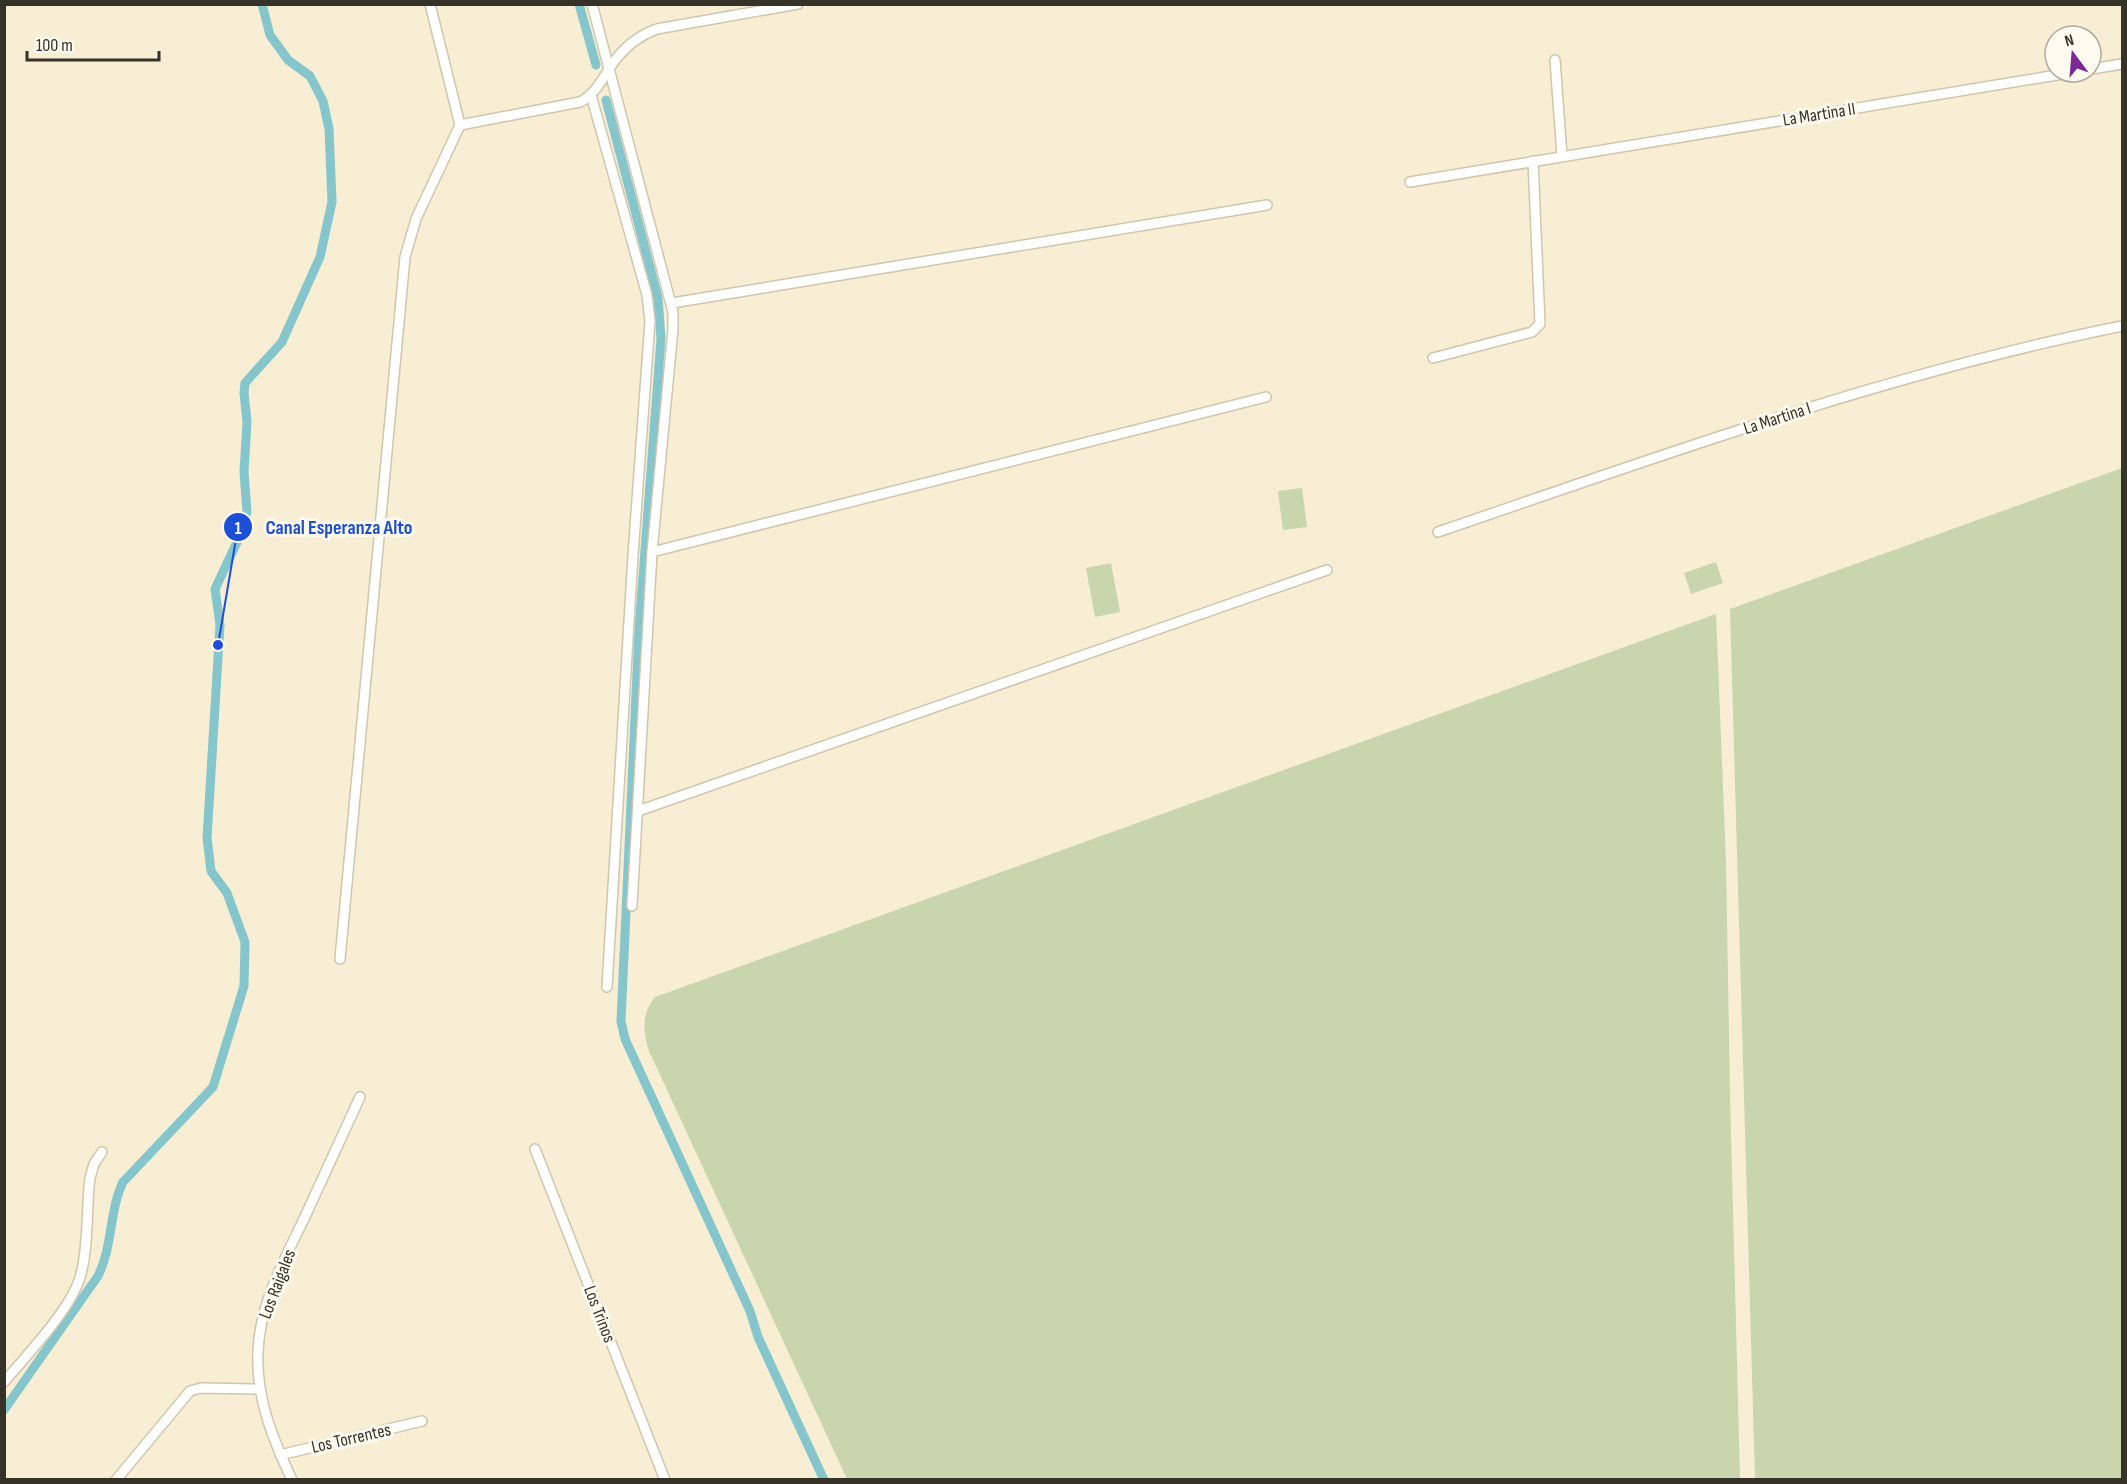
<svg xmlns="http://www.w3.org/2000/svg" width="2127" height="1484" font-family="'Sofia Sans Condensed',sans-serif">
	<rect width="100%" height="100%" fill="#f7eed4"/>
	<g fill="#c8d5ad">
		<path d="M 2122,468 L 2122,1479 L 1755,1479 L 1730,609 Z"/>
		<path d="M 1302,488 L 1307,527 L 1283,530 L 1278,491 Z"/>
		<path d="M 1716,562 L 1723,583 L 1691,594 L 1684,573 Z"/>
		<path d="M 1111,563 L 1120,612 L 1095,617 L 1086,568 Z"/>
		<path d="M 1716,614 L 1726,862 L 1730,1095 L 1740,1479 L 847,1479 L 649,1051 C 643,1031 641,1014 655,997 Z"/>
	</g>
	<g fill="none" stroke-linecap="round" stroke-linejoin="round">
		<g stroke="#84c6cb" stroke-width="9">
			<path d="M 579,4 L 596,65"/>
			<path d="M 606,100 L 658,298 L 661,338 L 639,630 L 621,1021 L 625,1039 L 750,1311 L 758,1337 L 824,1480"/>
			<path d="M 4,1410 L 98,1276 C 113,1246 109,1211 123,1182 L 213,1087 L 244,986 L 245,942 L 227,893 L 211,871 L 207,838 L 220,625 L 215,589 L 238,540 L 247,512 L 244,472 L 247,422 L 244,393 L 245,383 L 282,342 L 320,257 L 332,202 L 329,129 L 323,101 L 310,76 L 288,60 L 270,35 L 262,4"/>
		</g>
		<g stroke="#cfc6ad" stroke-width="12">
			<g id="minor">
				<path d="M 592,4 L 673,312 L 673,329 L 652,552 L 632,906"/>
				<path d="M 1555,60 L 1562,156"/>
				<path d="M 2091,69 L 2122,64"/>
				<path d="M 591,95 L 647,295 L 650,321 L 633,555 L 607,987"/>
				<path d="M 460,125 L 580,102 C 598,93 604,74 616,59 C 627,45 640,35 657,29 L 798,4"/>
				<path d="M 1410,182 L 2075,72"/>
				<path d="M 672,303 L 1267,205"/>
				<path d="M 1433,358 L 1532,332 L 1540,324 L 1533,161"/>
				<path d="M 1438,532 C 1663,455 1889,373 2122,326"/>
				<path d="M 652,552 L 1266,397"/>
				<path d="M 638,811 L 1327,570"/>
				<path d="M 340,959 L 405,257 L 416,219 L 460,125 L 430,4"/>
				<path d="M 535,1149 L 665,1480"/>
				<path d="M 4,1382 C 27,1355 73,1307 81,1274 C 89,1243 86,1209 90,1178 L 94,1164 L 102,1152"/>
				<path d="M 280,1455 L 422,1421"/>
				<path d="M 116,1480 L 190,1391 L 201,1388 L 260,1389"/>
				<path d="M 292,1480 C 273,1439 256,1399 258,1353 C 259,1306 283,1262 303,1221 C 322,1179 341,1138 360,1097"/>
			</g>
		</g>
		<use href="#minor" stroke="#fff" stroke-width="9"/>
	</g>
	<g text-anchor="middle" stroke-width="6" stroke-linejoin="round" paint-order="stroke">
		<g font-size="18" fill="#353228" stroke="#fffbf1">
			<text transform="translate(1819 114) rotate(-9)" y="6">La Martina II</text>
			<text transform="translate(1777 418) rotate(-18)" y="6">La Martina I</text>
			<text transform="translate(277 1284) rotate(-69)" y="6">Los Raigales</text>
			<text transform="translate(600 1314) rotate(69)" y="6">Los Trinos</text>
			<text transform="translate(351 1438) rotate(-13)" y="6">Los Torrentes</text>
		</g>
	</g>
	<path fill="none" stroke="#1d4ed8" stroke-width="2" d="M218 645L238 527"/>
	<g fill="#1d4ed8" stroke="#fffbf1" stroke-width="2">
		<circle cx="218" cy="645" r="6"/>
		<circle cx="238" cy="527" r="15"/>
	</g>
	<g font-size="18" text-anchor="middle" font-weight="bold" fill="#fff">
		<text x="238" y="534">1</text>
	</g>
	<g font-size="20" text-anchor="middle" font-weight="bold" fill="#1d4ed8" stroke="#fffbf1" stroke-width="6" stroke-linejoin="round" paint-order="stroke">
		<text x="339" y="534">Canal Esperanza Alto</text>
	</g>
	<rect width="2127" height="1484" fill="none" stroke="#353228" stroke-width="12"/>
	<g transform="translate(2073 54) rotate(344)"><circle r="28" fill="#fffbf1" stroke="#aeaba1" stroke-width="1.5"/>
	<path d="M0-4.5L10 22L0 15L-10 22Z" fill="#7c2897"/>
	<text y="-9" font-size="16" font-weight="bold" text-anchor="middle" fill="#353228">N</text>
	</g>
	<path d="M27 51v9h132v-9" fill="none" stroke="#353228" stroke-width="3"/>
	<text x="36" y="51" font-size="18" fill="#353228" stroke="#fffbf1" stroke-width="4.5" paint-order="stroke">100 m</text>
</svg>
